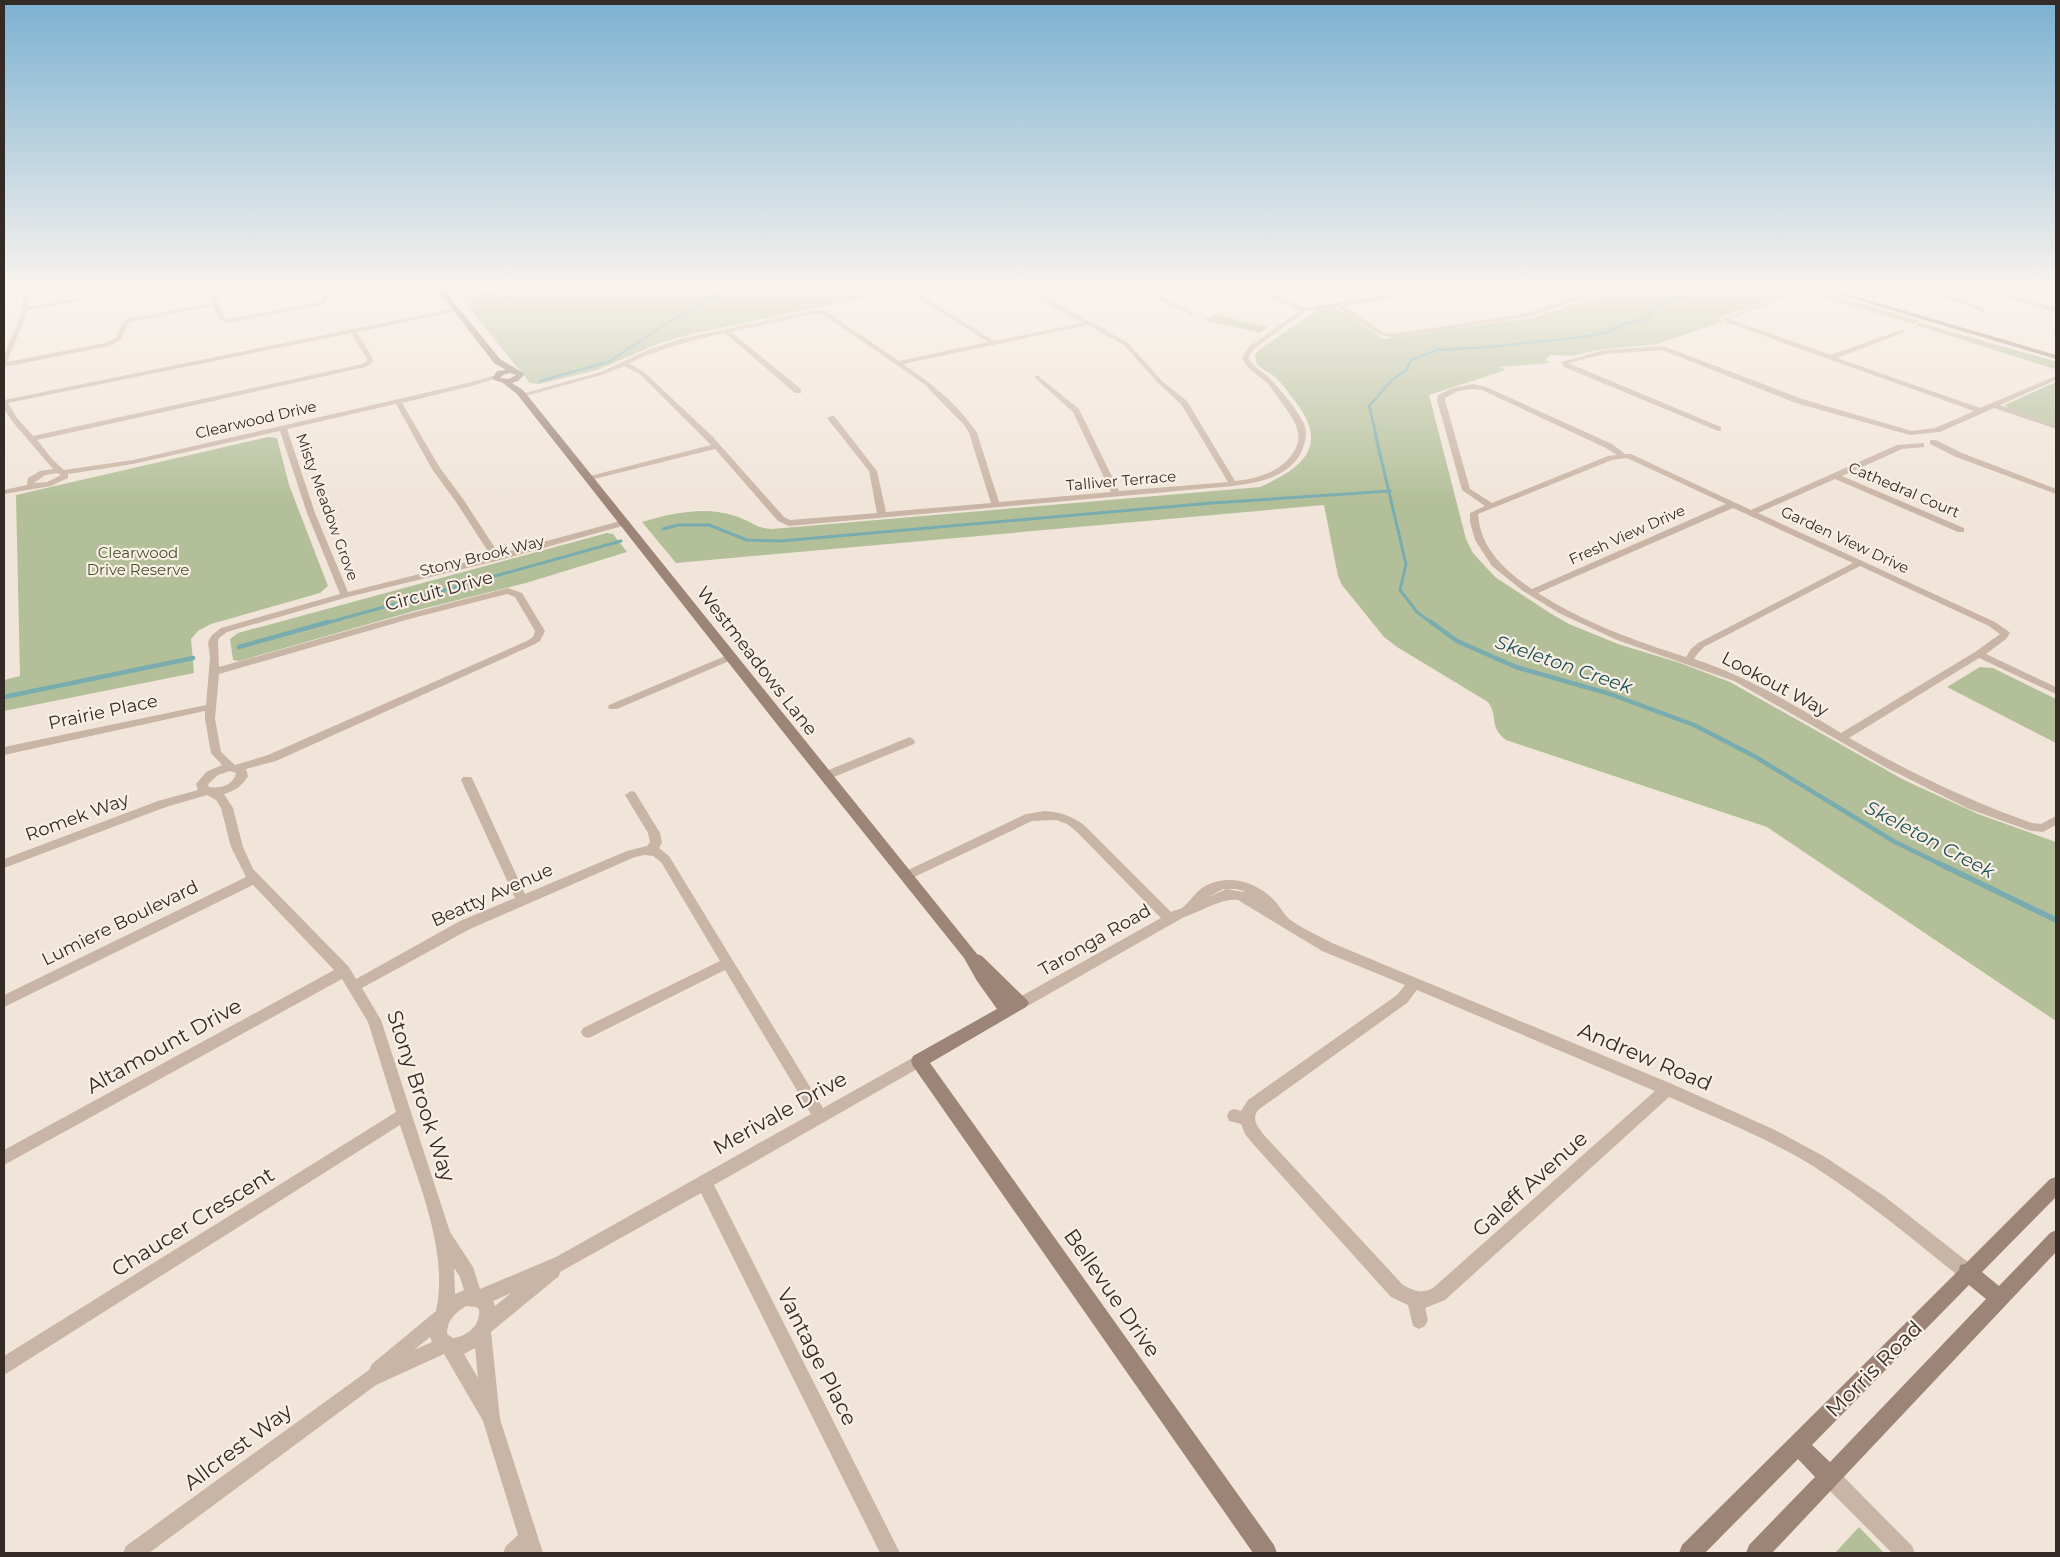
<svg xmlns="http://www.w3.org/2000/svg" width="2060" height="1557" font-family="Montserrat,sans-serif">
	<rect width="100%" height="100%" fill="#f1e5d9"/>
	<g fill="#b3bf99">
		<path d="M 521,285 L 926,285 L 691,334 L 660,343 L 597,370 L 539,384 L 530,383 L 460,297 Z"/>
		<path d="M 1591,285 L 1771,285 L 1784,289 L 1783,290 L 1787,295 L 1719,317 L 1722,322 L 1657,344 L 1597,350 L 1572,356 L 1551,355 L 1546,359 L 1549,363 L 1500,367 L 1506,370 L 1429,395 L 1466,539 L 1473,553 L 1495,577 L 1550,613 L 1569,624 L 1618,644 L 1680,663 L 1730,682 L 1904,780 L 1978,814 L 2056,842 L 2056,1021 L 1767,827 L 1506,740 C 1488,726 1499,717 1488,702 L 1397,647 L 1384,637 L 1342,585 L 1338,576 L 1324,505 L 676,563 L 642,522 C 673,513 705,506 735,516 C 749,520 757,529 772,529 L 1260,487 C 1303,468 1330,446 1295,401 C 1289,394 1283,384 1275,377 C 1270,372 1262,370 1257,364 L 1255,355 L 1260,349 L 1317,310 L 1333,308 L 1338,309 L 1384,339 L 1532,318 L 1610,293 Z"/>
		<path d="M 1846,285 L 1977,285 L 1865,291 Z"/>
		<path d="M 1809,289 L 1813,289 L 1919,321 L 1913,324 L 1826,298 Z"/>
		<path d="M 1216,315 L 1268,327 L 1260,333 L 1203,320 Z"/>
		<path d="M 1920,323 L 2051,360 L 2056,362 L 2056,368 L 2054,369 L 1916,325 Z"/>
		<path d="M 2056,382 L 2056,425 L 2009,409 L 2005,405 Z"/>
		<path d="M 268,437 L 277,438 L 289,485 L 328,586 L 320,593 L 211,624 L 198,631 L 191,639 L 194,673 L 4,711 L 4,680 L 20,676 L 16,495 Z"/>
		<path d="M 607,533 L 613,534 L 627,552 L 526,583 L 414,611 L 239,661 L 233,660 L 230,639 L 238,633 Z"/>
		<path d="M 1980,667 L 1993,668 L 2056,699 L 2056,743 L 1947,687 Z"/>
		<path d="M 1859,1527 L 1884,1553 L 1835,1553 Z"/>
	</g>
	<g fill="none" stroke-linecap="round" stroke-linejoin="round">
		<g stroke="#78acae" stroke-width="2.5">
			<path d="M 540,381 L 608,362 L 675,318 L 734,285"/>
			<path d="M 1376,434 L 1369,406 L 1391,381 L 1406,370 L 1411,360 L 1437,350 L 1490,347 L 1589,336 L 1607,332 L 1624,324 L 1645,319 L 1661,304 L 1676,300 L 1684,293 L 1680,285"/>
		</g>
		<g stroke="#78acae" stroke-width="3">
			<path d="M 1375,433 L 1406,564 L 1400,590 L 1417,612 L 1433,624"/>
			<path d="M 663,529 L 678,525 L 709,525 L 747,540 L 781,541 L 1212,503 L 1390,491"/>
			<path d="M 323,624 L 621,541"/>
		</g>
		<g stroke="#78acae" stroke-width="4.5">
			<path d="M 1431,622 L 1457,641 L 1516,667 L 1610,694 L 1694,725 L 1754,756 L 1895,842 L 1940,864"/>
			<path d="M 239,647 L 328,622"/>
			<path d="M 4,697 L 193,658"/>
		</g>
		<path stroke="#78acae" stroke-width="5.5" d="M 1938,863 L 2056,920"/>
		<g fill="#c9b5a5" fill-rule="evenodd">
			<path d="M 24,285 L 30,285 L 28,290 L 28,307 L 148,285 L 161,285 L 28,310 L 7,362 L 105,343 L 116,338 L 121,324 L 127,319 L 212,303 L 205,285 L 211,285 L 224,317 L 229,319 L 320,302 L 323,299 L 314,285 L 320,285 L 329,299 L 322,305 L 228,323 L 219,319 L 213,306 L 131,322 L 127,325 L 121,340 L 109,346 L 4,367 C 3,346 18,330 22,309 C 24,301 21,293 24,285 Z"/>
			<path d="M 1018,285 L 1025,285 L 1128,343 L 1162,381 L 1187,401 L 1235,481 C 1255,479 1277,473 1290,457 C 1307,437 1295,421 1282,403 C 1277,396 1272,388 1266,382 C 1257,374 1247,369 1242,358 L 1249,347 L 1299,311 L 1246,285 L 1254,285 L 1303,308 L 1374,297 L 1346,285 L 1354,285 L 1381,296 L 1457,285 L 1471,285 L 1344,306 L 1382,332 L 1394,334 L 1527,313 L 1594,291 L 1581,285 C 1589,285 1596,286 1601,292 L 1528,317 L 1394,338 L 1378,334 L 1337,307 L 1306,311 L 1254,349 L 1248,358 C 1254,368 1266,373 1273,382 C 1283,393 1296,408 1303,422 C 1308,431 1306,439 1303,448 C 1292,477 1260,482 1233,486 L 789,526 L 778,521 L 715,449 L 586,481 L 586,477 L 711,445 L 640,374 L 624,366 L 605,374 L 522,397 L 518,395 L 601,372 L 650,349 L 680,339 L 810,311 L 826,311 L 899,361 L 988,342 L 917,297 L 916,296 L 919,294 L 994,341 L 1083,323 L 1024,290 ZM 823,314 L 924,384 L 965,426 L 969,433 L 991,503 L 886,512 L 877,471 L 834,416 L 831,416 L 827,418 L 869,471 L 877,513 L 790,520 L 784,517 L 712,436 L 644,372 L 629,363 C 660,349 691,340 725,333 L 795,393 L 801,393 L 801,389 L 731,332 L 810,315 ZM 1087,325 L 1124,345 L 1158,383 L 1181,404 L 1228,482 L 1119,491 L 1079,409 L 1037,375 L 1034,377 L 1035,378 L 1073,412 L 1111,492 L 999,502 L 977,433 C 959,405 930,382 903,364 Z"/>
			<path d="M 1130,285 L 1138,285 L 1196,314 L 1191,315 Z"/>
			<path d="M 1983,285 L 1989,285 L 1986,288 L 2056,308 L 2056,312 C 2015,302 1986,285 1943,293 L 1985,309 L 1986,310 L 1983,312 L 1922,289 L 1925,287 L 1936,291 L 1961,286 L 1980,287 Z"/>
			<path d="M 1792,292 L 1797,293 L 1730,319 L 1831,355 L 1901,330 L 1905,330 L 1905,332 L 1837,358 L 1980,408 L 2056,376 L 2056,380 L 2000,405 L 2056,425 L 2056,429 L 1994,408 L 1940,432 L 1910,435 L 1796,403 L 1662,350 L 1605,354 L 1568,363 L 1721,427 L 1721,431 L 1718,431 L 1564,367 L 1561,362 L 1605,350 L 1663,346 L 1802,399 L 1912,431 L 1935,428 L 1974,411 L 1728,323 L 1722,319 Z"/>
			<path d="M 457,308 L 459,309 L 459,311 L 357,332 L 373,359 L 372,363 L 366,367 L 37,440 L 53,460 L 64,470 L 133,460 L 468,383 L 496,375 L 498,376 L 498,378 L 472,386 L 402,403 L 440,468 L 463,499 L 499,554 L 620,521 L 626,521 L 626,525 L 500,560 L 348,597 L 227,632 L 219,638 L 218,642 L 219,667 L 407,614 L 508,588 L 522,593 L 545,631 L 540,641 L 533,645 L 276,761 L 246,769 L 248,776 C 242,786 235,791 224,794 L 233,808 L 243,847 L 253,869 L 349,967 L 356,979 L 460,921 L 515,898 L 461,780 L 463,777 L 471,777 L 473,780 L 525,894 L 627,851 L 647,846 L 650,842 L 648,833 L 625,795 L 631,791 L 635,792 L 660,833 L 662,843 L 659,848 L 669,856 L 823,1108 L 914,1057 L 919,1055 L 924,1057 L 926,1061 L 924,1065 L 714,1185 L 900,1553 L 880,1553 L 701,1193 L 560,1272 L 559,1276 L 491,1332 L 500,1419 L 543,1553 L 503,1553 L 506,1546 L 518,1535 L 483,1421 L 444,1354 L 376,1385 L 149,1553 L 123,1553 L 126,1546 L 369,1370 L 372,1364 L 436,1311 C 449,1251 418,1182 400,1125 L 4,1375 L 4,1356 L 396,1112 L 368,1022 L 342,979 L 4,1165 L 4,1150 L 334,970 L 253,885 L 4,1007 L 4,995 L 246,877 L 231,847 L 221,808 L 216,800 L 207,795 L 166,807 L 4,868 L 4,859 L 158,801 L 198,790 L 196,784 L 206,772 L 222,765 L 211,753 L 205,719 L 205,711 L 4,755 L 4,747 L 206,705 L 210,658 L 208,642 L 212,635 L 221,628 L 340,594 L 307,513 L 280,431 L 133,464 L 68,474 L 68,478 L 51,486 L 4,494 L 4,490 L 27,485 L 28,478 L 40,471 L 53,469 L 12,421 L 4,409 L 4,400 ZM 351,333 L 367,359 L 367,361 L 362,364 L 33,436 L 17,418 L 8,403 ZM 396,404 L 432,469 L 456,502 L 491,556 L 348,592 L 315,513 L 287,429 ZM 57,473 L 61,475 L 47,482 L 34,483 L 45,475 ZM 507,594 L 515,597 L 535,631 L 533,637 L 527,641 L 268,755 L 235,765 L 221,752 L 215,719 L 219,674 L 413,618 ZM 230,771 L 236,773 C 234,785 220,789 209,787 L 208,784 L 218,775 ZM 645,855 L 653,856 L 661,862 L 720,961 L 583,1028 L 581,1032 L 583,1036 L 588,1038 L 593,1036 L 725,970 L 811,1114 L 556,1257 L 480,1289 L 473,1267 L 450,1232 L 381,1020 L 362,988 L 470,929 L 635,857 ZM 454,1268 L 460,1277 L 464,1290 L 455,1294 ZM 511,1293 L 495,1306 L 493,1301 ZM 466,1306 L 476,1307 L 479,1309 C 481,1325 468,1336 453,1338 L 447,1334 C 447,1320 455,1313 466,1306 ZM 430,1337 L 432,1342 L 414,1350 ZM 475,1348 L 478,1378 L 464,1354 Z"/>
			<path d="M 2055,329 L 2056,329 L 2056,334 L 2052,331 Z"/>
			<path d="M 1473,384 L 1486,387 L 1612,444 L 1625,454 L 1631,454 L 1751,510 L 1897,445 L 1924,443 L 1924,447 L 1902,449 L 1842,476 L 1964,528 L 1964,532 L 1958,532 L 1835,479 L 1758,513 L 1995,622 L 2008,631 L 2010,633 L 2006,639 L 1986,654 L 2056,687 L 2056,694 L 1979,658 L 1849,738 C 1908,771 1968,801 2032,823 L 2041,824 L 2056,816 L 2056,825 L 2043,832 L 2031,831 L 1969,809 L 1887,768 L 1734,681 L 1617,640 L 1559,613 L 1523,591 L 1492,566 L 1475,540 L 1470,522 L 1470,513 L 1485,506 L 1462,490 L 1437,400 L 1438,395 L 1453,388 ZM 1473,389 L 1482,390 L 1606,448 L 1617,455 L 1608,456 L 1492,503 L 1470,489 L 1445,400 L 1445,398 L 1458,391 ZM 1627,458 L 1726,504 L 1532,589 C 1505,571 1480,548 1478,514 L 1612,460 ZM 1733,508 L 1853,563 L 1698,643 L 1691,649 L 1686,657 C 1635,641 1583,622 1538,593 ZM 1860,566 L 1989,626 L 2000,634 L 1975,652 L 1841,733 C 1794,705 1747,676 1694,659 L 1698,653 L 1704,647 Z"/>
			<path d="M 1930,440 L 1936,440 L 1962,453 L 2056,489 L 2056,494 L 1956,457 L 1930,444 Z"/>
			<path d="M 730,654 L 734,655 L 735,657 L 734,659 L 617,709 L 609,709 L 608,707 L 609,705 Z"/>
			<path d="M 910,737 L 915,741 L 914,744 L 829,779 L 825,780 L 819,776 L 821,773 Z"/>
			<path d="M 1045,811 C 1060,812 1072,816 1084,825 L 1171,912 C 1174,910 1179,910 1182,908 C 1191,901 1196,890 1207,885 C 1231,874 1256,882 1274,900 C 1279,905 1283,913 1288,918 C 1300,928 1318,935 1332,943 L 1672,1084 L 1775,1130 L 1825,1157 L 1884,1196 L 1973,1266 L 1975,1272 L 1973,1278 L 1967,1280 L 1961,1278 C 1914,1240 1867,1201 1816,1168 C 1770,1139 1718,1119 1669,1097 L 1445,1300 L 1425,1308 L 1428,1320 L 1425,1326 L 1419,1329 L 1413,1326 L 1408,1305 L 1391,1297 L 1254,1145 L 1245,1134 L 1241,1124 L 1229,1121 L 1227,1116 L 1229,1111 L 1234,1109 L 1241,1111 L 1248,1100 L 1397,995 L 1405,985 L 1322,951 L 1238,900 C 1221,898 1201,912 1184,917 L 1026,1007 L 1021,1009 L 1016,1007 L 1014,1003 L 1016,999 L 1161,918 L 1076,831 L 1067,824 L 1056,820 L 1032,821 L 910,879 L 902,879 L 900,876 L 902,873 L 1026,814 ZM 1223,889 L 1236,889 L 1244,891 L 1244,892 L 1226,889 L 1207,898 ZM 1417,990 L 1655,1091 L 1433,1288 C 1422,1294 1414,1291 1403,1285 L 1264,1135 C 1258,1127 1251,1120 1258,1110 L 1407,1003 Z"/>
			<path d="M 1830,1468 L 1837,1470 L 1912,1546 L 1915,1553 L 1892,1553 L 1823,1484 L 1821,1477 L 1823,1470 Z"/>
		</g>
		<g fill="#9c8476" fill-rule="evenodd">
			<path d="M 434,285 L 440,285 L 500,359 L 523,373 L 524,375 L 518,381 L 512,383 L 523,390 L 977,954 L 982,956 L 1026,999 L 1029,1003 L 1026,1007 L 930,1063 L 1274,1545 L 1277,1553 L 1253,1553 L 913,1066 L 911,1061 L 913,1056 L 997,1009 L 977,981 L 964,958 L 791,742 L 517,394 L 503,383 L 492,379 L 497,371 L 506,370 L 494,363 ZM 510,373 L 516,375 L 509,379 L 500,378 L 503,375 Z"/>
			<path d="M 1807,285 L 1817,285 L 2056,355 L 2056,359 Z"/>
			<path d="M 2056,1177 L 2056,1197 L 1982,1272 L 1999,1286 L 2050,1233 L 2056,1230 L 2056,1252 L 1772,1553 L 1746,1553 L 1749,1545 L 1815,1477 L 1798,1459 L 1705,1553 L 1679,1553 L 1682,1545 L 1959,1270 L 1960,1265 L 1965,1264 L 2050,1179 ZM 1969,1285 L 1986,1299 L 1830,1462 L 1812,1445 Z"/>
		</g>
	</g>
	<linearGradient id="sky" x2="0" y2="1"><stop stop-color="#7bb1d1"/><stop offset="0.57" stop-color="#f9f3ee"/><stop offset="1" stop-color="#f9f3ee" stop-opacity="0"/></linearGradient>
	<rect width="2060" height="503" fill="url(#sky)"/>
	<g text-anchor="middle" stroke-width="4.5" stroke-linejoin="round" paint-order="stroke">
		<g font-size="15" fill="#342a26" stroke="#f9efe5">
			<text transform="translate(256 420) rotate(-13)" y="5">Clearwood Drive</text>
			<text transform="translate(1121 481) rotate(-5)" y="5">Talliver Terrace</text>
			<text transform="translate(1904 490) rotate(23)" y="5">Cathedral Court</text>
			<text transform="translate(327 507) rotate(70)" y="5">Misty Meadow Grove</text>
			<text transform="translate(1627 535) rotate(-24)" y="5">Fresh View Drive</text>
			<text transform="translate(1845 540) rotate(25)" y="5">Garden View Drive</text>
			<text transform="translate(482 556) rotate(-14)" y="5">Stony Brook Way</text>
		</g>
		<g font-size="15" fill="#44522a" stroke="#f9efe5">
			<text x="138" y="558">Clearwood<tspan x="138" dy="17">Drive Reserve</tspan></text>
		</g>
		<g font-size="18" fill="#342a26" stroke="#f9efe5">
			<text transform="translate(439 591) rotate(-15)" y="6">Circuit Drive</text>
			<text transform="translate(757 661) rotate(52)" y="6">Westmeadows Lane</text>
			<text transform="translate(1775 684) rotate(28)" y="6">Lookout Way</text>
			<text transform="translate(103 712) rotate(-12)" y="6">Prairie Place</text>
			<text transform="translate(77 817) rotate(-20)" y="6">Romek Way</text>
			<text transform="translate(492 895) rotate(-24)" y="6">Beatty Avenue</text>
			<text transform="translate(120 923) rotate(-26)" y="6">Lumiere Boulevard</text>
			<text transform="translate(1095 940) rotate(-30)" y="6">Taronga Road</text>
		</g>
		<g font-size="19" font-style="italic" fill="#1c5255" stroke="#f9efe5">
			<text transform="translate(1564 664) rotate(19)" y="7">Skeleton Creek</text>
			<text transform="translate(1930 839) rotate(28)" y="7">Skeleton Creek</text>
		</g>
		<g font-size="21" fill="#342a26" stroke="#f9efe5">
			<text transform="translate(164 1046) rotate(-29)" y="7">Altamount Drive</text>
			<text transform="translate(1645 1057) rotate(23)" y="7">Andrew Road</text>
			<text transform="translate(421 1096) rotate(72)" y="7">Stony Brook Way</text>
			<text transform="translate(780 1113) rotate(-29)" y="7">Merivale Drive</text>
			<text transform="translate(1530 1184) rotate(-42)" y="7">Galeff Avenue</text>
			<text transform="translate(193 1222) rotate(-32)" y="7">Chaucer Crescent</text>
			<text transform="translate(1112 1293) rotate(55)" y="7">Bellevue Drive</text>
			<text transform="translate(817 1357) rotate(63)" y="7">Vantage Place</text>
			<text transform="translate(1874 1369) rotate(-45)" y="7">Morris Road</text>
			<text transform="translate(238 1447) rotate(-37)" y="7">Allcrest Way</text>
		</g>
	</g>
	<rect width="2060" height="1557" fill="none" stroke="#342a26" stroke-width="10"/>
</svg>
